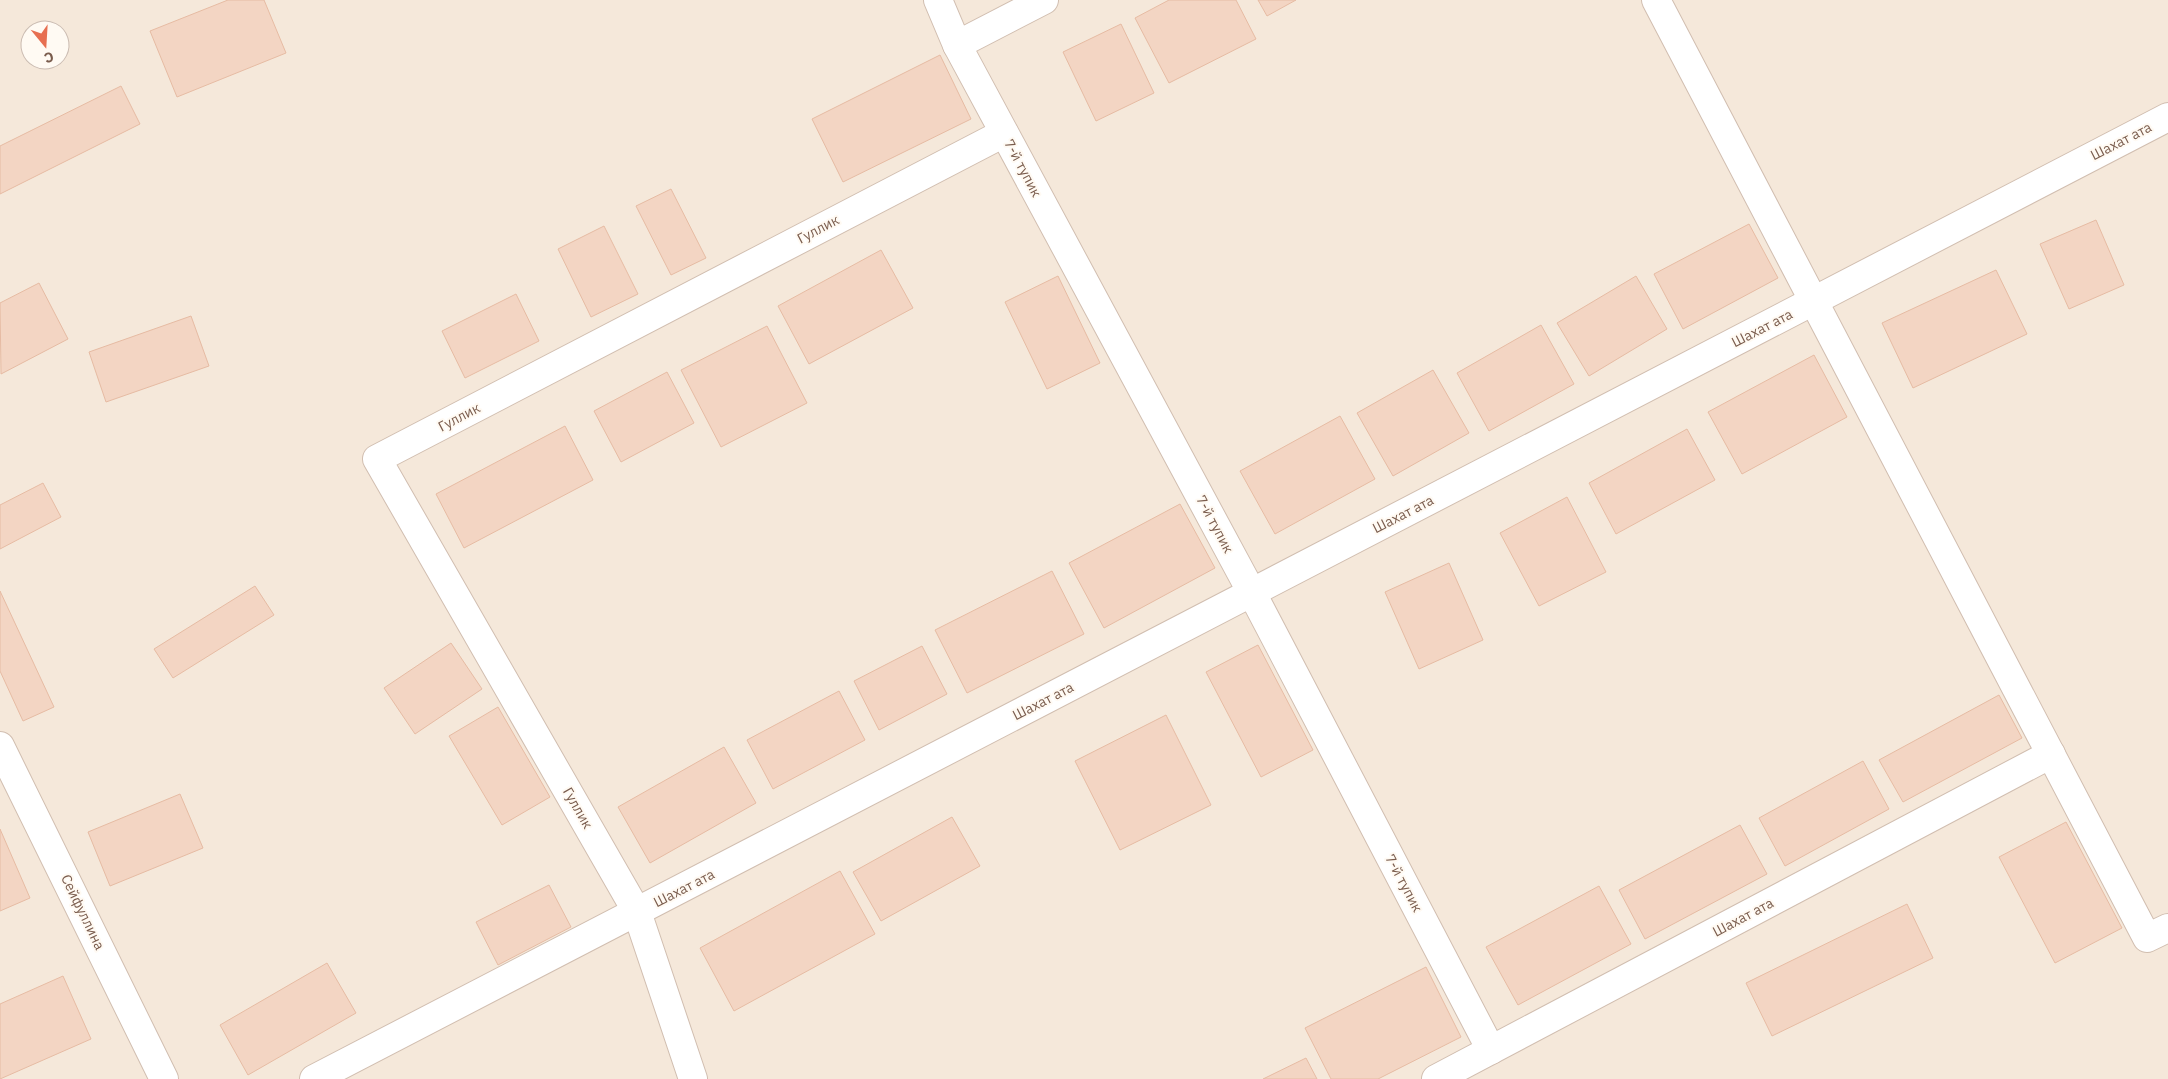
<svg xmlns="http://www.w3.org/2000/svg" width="2168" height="1079" font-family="'IBM Plex Sans',sans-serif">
	<rect width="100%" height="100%" fill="#fdf6ec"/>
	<path fill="#f5e8da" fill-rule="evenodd" d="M 0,0 L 2168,0 L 2168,1079 L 0,1079 ZM 30,30 L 60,30 L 60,60 L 30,60 Z"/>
	<g fill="#f3d5c3" stroke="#e6bba3">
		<path d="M 228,0 L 264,0 L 286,53 L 177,97 L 150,31 Z"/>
		<path d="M 1169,0 L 1236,0 L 1256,39 L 1169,83 L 1135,18 Z"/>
		<path d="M 1258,0 L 1296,0 L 1267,16 Z"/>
		<path d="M 1121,24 L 1154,93 L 1096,121 L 1063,52 Z"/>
		<path d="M 940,55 L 971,119 L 843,182 L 812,119 Z"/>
		<path d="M 121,86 L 140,124 L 0,194 L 0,146 Z"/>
		<path d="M 671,189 L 706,258 L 671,275 L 636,206 Z"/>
		<path d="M 2096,220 L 2124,285 L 2069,309 L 2040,244 Z"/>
		<path d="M 1749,224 L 1778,278 L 1683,329 L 1654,274 Z"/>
		<path d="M 604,226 L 638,294 L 591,317 L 558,249 Z"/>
		<path d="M 881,250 L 913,308 L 809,364 L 778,306 Z"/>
		<path d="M 1996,270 L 2027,334 L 1913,388 L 1882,323 Z"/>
		<path d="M 1058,276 L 1100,363 L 1047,389 L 1005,302 Z"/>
		<path d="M 1636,276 L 1667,329 L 1589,376 L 1557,323 Z"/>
		<path d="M 39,283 L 68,339 L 1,374 L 0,303 Z"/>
		<path d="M 516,294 L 539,341 L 465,378 L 442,331 Z"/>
		<path d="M 191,316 L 209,366 L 106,402 L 89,352 Z"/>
		<path d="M 1541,325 L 1574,384 L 1489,431 L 1457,373 Z"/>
		<path d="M 767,326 L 807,403 L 721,447 L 681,370 Z"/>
		<path d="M 1814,355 L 1847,417 L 1742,474 L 1708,412 Z"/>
		<path d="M 1433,370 L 1469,433 L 1393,476 L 1357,413 Z"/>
		<path d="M 667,372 L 694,423 L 621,462 L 594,411 Z"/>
		<path d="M 1340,416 L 1375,479 L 1275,534 L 1240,471 Z"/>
		<path d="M 565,426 L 593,480 L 464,548 L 436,494 Z"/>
		<path d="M 1687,429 L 1715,480 L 1616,534 L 1589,483 Z"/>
		<path d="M 43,483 L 61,517 L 0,549 L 0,505 Z"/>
		<path d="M 1567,497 L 1606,572 L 1539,606 L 1500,533 Z"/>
		<path d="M 1180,504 L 1215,568 L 1104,628 L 1069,563 Z"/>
		<path d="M 1449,563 L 1483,640 L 1419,669 L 1385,592 Z"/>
		<path d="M 1052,571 L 1084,634 L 967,693 L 935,630 Z"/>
		<path d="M 255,586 L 274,615 L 173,678 L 154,649 Z"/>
		<path d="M 0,591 L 54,707 L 23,721 L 0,671 Z"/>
		<path d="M 451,643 L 482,689 L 415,734 L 384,688 Z"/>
		<path d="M 1258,645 L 1313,750 L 1261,777 L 1206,672 Z"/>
		<path d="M 922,646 L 947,694 L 879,730 L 854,681 Z"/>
		<path d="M 839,691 L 865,740 L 773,789 L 747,740 Z"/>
		<path d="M 1999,695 L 2022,738 L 1903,802 L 1879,760 Z"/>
		<path d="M 498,707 L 550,797 L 502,825 L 449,736 Z"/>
		<path d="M 1166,715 L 1211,805 L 1120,850 L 1075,761 Z"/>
		<path d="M 724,747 L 756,803 L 650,863 L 618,807 Z"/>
		<path d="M 1863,761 L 1889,809 L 1785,866 L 1759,818 Z"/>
		<path d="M 180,794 L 203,848 L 110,886 L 88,832 Z"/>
		<path d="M 952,817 L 980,866 L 881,921 L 853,872 Z"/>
		<path d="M 2066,822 L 2122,928 L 2055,963 L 1999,857 Z"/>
		<path d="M 1740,825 L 1767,874 L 1645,939 L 1619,890 Z"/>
		<path d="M 0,829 L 30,898 L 0,911 Z"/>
		<path d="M 840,871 L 875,934 L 734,1011 L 700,948 Z"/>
		<path d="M 549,885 L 571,927 L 498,965 L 476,922 Z"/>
		<path d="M 1599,886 L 1631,944 L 1518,1005 L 1486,947 Z"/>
		<path d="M 1907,904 L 1933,958 L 1772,1036 L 1746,983 Z"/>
		<path d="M 327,963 L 356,1013 L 248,1075 L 220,1025 Z"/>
		<path d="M 1426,967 L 1461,1037 L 1378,1079 L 1331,1079 L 1305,1028 Z"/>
		<path d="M 63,976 L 91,1039 L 0,1079 L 0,1004 Z"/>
		<path d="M 1306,1058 L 1317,1079 L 1263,1079 Z"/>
	</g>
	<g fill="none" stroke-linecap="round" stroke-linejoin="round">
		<g stroke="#d1beb0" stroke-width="30">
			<g id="minor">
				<path d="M 938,0 L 957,45 L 1252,593 L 1491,1050"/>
				<path d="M 1656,0 L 2147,938 L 2168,928"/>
				<path d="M 957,45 L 1044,0"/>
				<path d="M 0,746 L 164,1079"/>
				<path d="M 314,1079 L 2168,117"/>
				<path d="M 693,1079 L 637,912 L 377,459 L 1004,133"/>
				<path d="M 1436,1079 L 2051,754"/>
			</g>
		</g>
		<use href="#minor" stroke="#fff" stroke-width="28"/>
	</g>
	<g text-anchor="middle" stroke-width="4" stroke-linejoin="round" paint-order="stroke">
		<g font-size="14" fill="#7a5c4d" stroke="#fffaf3">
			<text transform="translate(2121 141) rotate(-27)" y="5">Шахат ата</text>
			<text transform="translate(1023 168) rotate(62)" y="5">7-й тупик</text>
			<text transform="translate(818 229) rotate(-28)" y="5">Гуллик</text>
			<text transform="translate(1762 328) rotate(-27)" y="5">Шахат ата</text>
			<text transform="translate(459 417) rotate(-28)" y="5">Гуллик</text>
			<text transform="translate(1403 514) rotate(-27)" y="5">Шахат ата</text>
			<text transform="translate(1215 524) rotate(62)" y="5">7-й тупик</text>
			<text transform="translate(1043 701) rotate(-27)" y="5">Шахат ата</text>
			<text transform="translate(578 808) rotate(60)" y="5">Гуллик</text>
			<text transform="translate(1404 883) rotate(62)" y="5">7-й тупик</text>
			<text transform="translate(684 888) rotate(-27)" y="5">Шахат ата</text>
			<text transform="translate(83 912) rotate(64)" y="5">Сейфуллина</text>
			<text transform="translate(1743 917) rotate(-28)" y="5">Шахат ата</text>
		</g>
	</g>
	<g transform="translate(45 45) rotate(162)"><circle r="24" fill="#fffaf3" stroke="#cabbb1"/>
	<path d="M0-4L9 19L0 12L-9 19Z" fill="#e76f51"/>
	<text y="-8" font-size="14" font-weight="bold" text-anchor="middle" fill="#7a5c4d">С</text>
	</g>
</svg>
